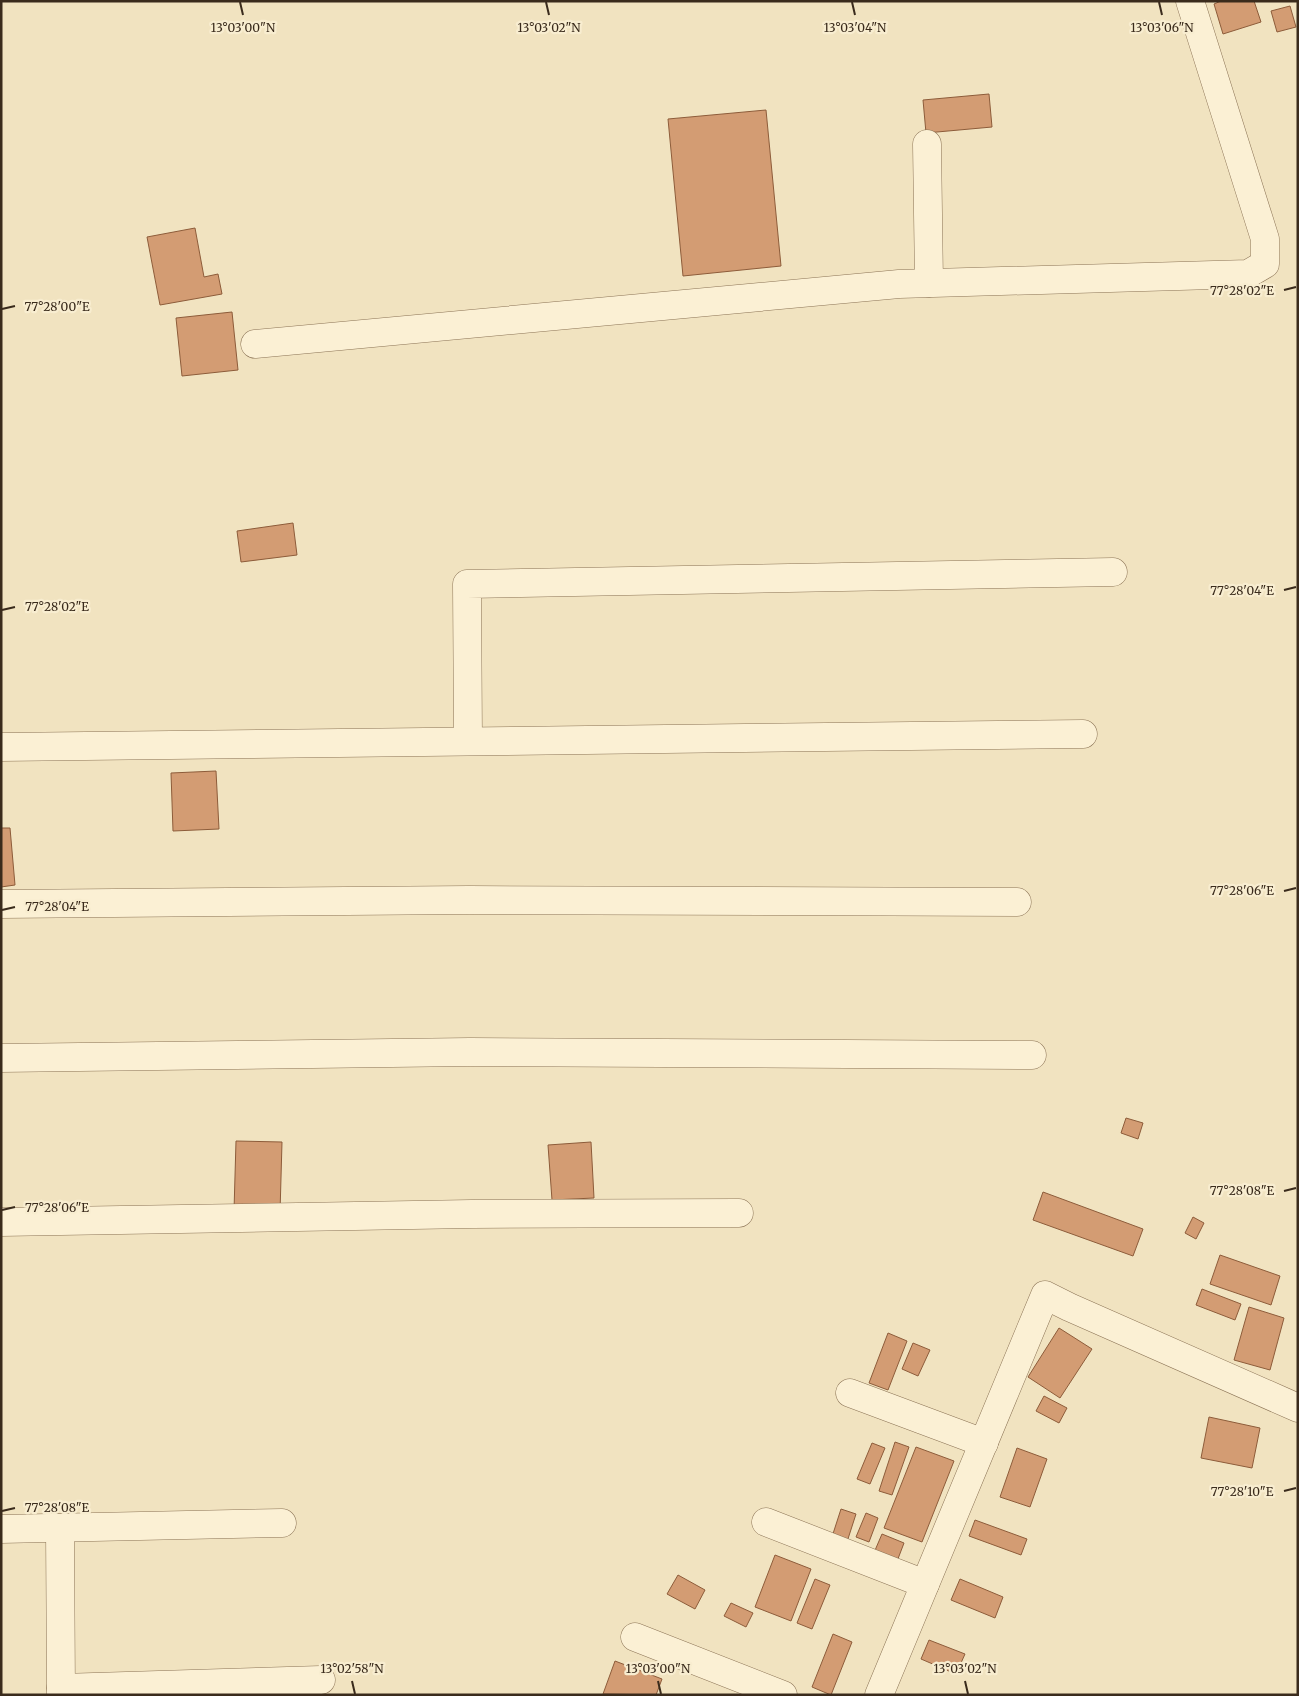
<svg xmlns="http://www.w3.org/2000/svg" width="1299" height="1696" font-family="Merriweather,serif">
	<rect width="100%" height="100%" fill="#f1e3c0"/>
	<g fill="#d39c73" stroke="#8d5c3a">
		<path d="M 1221,1 L 1254,1 L 1261,22 L 1223,34 L 1214,4 Z"/>
		<path d="M 1290,6 L 1296,27 L 1277,32 L 1271,11 Z"/>
		<path d="M 989,94 L 992,127 L 926,133 L 923,100 Z"/>
		<path d="M 766,110 L 781,266 L 683,276 L 668,119 Z"/>
		<path d="M 195,228 L 204,277 L 218,274 L 222,294 L 160,305 L 147,237 Z"/>
		<path d="M 232,312 L 238,370 L 182,376 L 176,318 Z"/>
		<path d="M 293,523 L 297,555 L 241,562 L 237,531 Z"/>
		<path d="M 216,771 L 219,829 L 173,831 L 171,773 Z"/>
		<path d="M 1,828 L 10,828 L 15,885 L 1,887 Z"/>
		<path d="M 1126,1118 L 1143,1123 L 1138,1139 L 1121,1133 Z"/>
		<path d="M 236,1141 L 282,1142 L 280,1213 L 234,1211 Z"/>
		<path d="M 591,1142 L 594,1198 L 552,1200 L 548,1145 Z"/>
		<path d="M 1043,1192 L 1143,1229 L 1133,1256 L 1033,1220 Z"/>
		<path d="M 1193,1217 L 1204,1223 L 1196,1239 L 1185,1233 Z"/>
		<path d="M 1220,1255 L 1280,1276 L 1271,1305 L 1210,1284 Z"/>
		<path d="M 1202,1289 L 1241,1304 L 1235,1320 L 1196,1305 Z"/>
		<path d="M 1249,1307 L 1284,1318 L 1270,1370 L 1234,1360 Z"/>
		<path d="M 1059,1328 L 1092,1349 L 1060,1398 L 1028,1377 Z"/>
		<path d="M 888,1333 L 907,1341 L 888,1390 L 869,1383 Z"/>
		<path d="M 913,1343 L 930,1350 L 918,1376 L 902,1369 Z"/>
		<path d="M 1044,1396 L 1067,1408 L 1059,1423 L 1036,1411 Z"/>
		<path d="M 1209,1417 L 1260,1428 L 1252,1468 L 1201,1458 Z"/>
		<path d="M 895,1442 L 909,1447 L 892,1495 L 879,1491 Z"/>
		<path d="M 872,1443 L 885,1448 L 870,1484 L 857,1479 Z"/>
		<path d="M 916,1447 L 954,1461 L 922,1542 L 884,1528 Z"/>
		<path d="M 1017,1448 L 1047,1459 L 1030,1507 L 1000,1497 Z"/>
		<path d="M 841,1509 L 856,1514 L 846,1545 L 831,1540 Z"/>
		<path d="M 866,1513 L 878,1518 L 869,1542 L 856,1537 Z"/>
		<path d="M 975,1520 L 1027,1539 L 1021,1555 L 969,1536 Z"/>
		<path d="M 882,1534 L 904,1543 L 896,1564 L 873,1555 Z"/>
		<path d="M 775,1555 L 811,1569 L 791,1621 L 755,1607 Z"/>
		<path d="M 678,1575 L 705,1590 L 695,1609 L 667,1594 Z"/>
		<path d="M 815,1579 L 830,1585 L 812,1629 L 797,1623 Z"/>
		<path d="M 960,1579 L 1003,1597 L 995,1618 L 951,1600 Z"/>
		<path d="M 731,1603 L 753,1613 L 746,1627 L 724,1616 Z"/>
		<path d="M 833,1634 L 852,1642 L 831,1695 L 812,1687 Z"/>
		<path d="M 929,1640 L 965,1654 L 956,1674 L 921,1659 Z"/>
		<path d="M 615,1661 L 662,1679 L 656,1695 L 603,1694 Z"/>
	</g>
	<g fill="none" stroke-linecap="round" stroke-linejoin="round">
		<g stroke="#8c7456" stroke-width="29">
			<g id="street">
				<path d="M 927,144 L 929,283"/>
				<path d="M 255,344 L 899,284 L 1248,274 L 1265,264 L 1265,239 L 1190,1"/>
				<path d="M 468,741 L 467,584 L 1113,572"/>
				<path d="M 1,747 L 1083,734"/>
				<path d="M 1,904 L 469,900 L 1017,902"/>
				<path d="M 1,1058 L 470,1052 L 1032,1055"/>
				<path d="M 1,1222 L 471,1214 L 739,1213"/>
				<path d="M 850,1393 L 984,1443"/>
				<path d="M 766,1522 L 925,1584"/>
				<path d="M 60,1528 L 61,1695"/>
				<path d="M 1,1529 L 282,1523"/>
				<path d="M 635,1637 L 783,1695"/>
				<path d="M 61,1688 L 321,1680"/>
				<path d="M 879,1695 L 1045,1295 L 1069,1307 L 1298,1408"/>
			</g>
		</g>
		<use href="#street" stroke="#fbf0d4" stroke-width="28"/>
	</g>
	<path fill="none" stroke="#3a2b1c" stroke-width="2" d="M 240,2 L 243,15M 546,2 L 549,15M 852,2 L 855,15M 1159,2 L 1162,15M 1284,290 L 1296,287M 2,309 L 15,306M 1284,590 L 1296,587M 2,610 L 15,607M 1284,891 L 1296,888M 2,910 L 15,907M 1284,1191 L 1296,1188M 2,1210 L 15,1207M 1284,1491 L 1296,1488M 2,1511 L 15,1508M 352,1681 L 355,1694M 658,1681 L 661,1694M 965,1681 L 968,1694"/>
	<g font-size="12" text-anchor="middle" fill="#3a2b1c" stroke="#f8edd0" stroke-width="4.5" stroke-linejoin="round" paint-order="stroke">
		<text x="243" y="32">13°03'00"N</text>
		<text x="549" y="32">13°03'02"N</text>
		<text x="855" y="32">13°03'04"N</text>
		<text x="1162" y="32">13°03'06"N</text>
		<text x="1242" y="295">77°28'02"E</text>
		<text x="57" y="311">77°28'00"E</text>
		<text x="1242" y="595">77°28'04"E</text>
		<text x="57" y="611">77°28'02"E</text>
		<text x="1242" y="895">77°28'06"E</text>
		<text x="57" y="911">77°28'04"E</text>
		<text x="1242" y="1195">77°28'08"E</text>
		<text x="57" y="1212">77°28'06"E</text>
		<text x="1242" y="1496">77°28'10"E</text>
		<text x="57" y="1512">77°28'08"E</text>
		<text x="352" y="1673">13°02'58"N</text>
		<text x="658" y="1673">13°03'00"N</text>
		<text x="965" y="1673">13°03'02"N</text>
	</g>
	<rect width="1299" height="1696" fill="none" stroke="#3a2b1c" stroke-width="5"/>
</svg>
